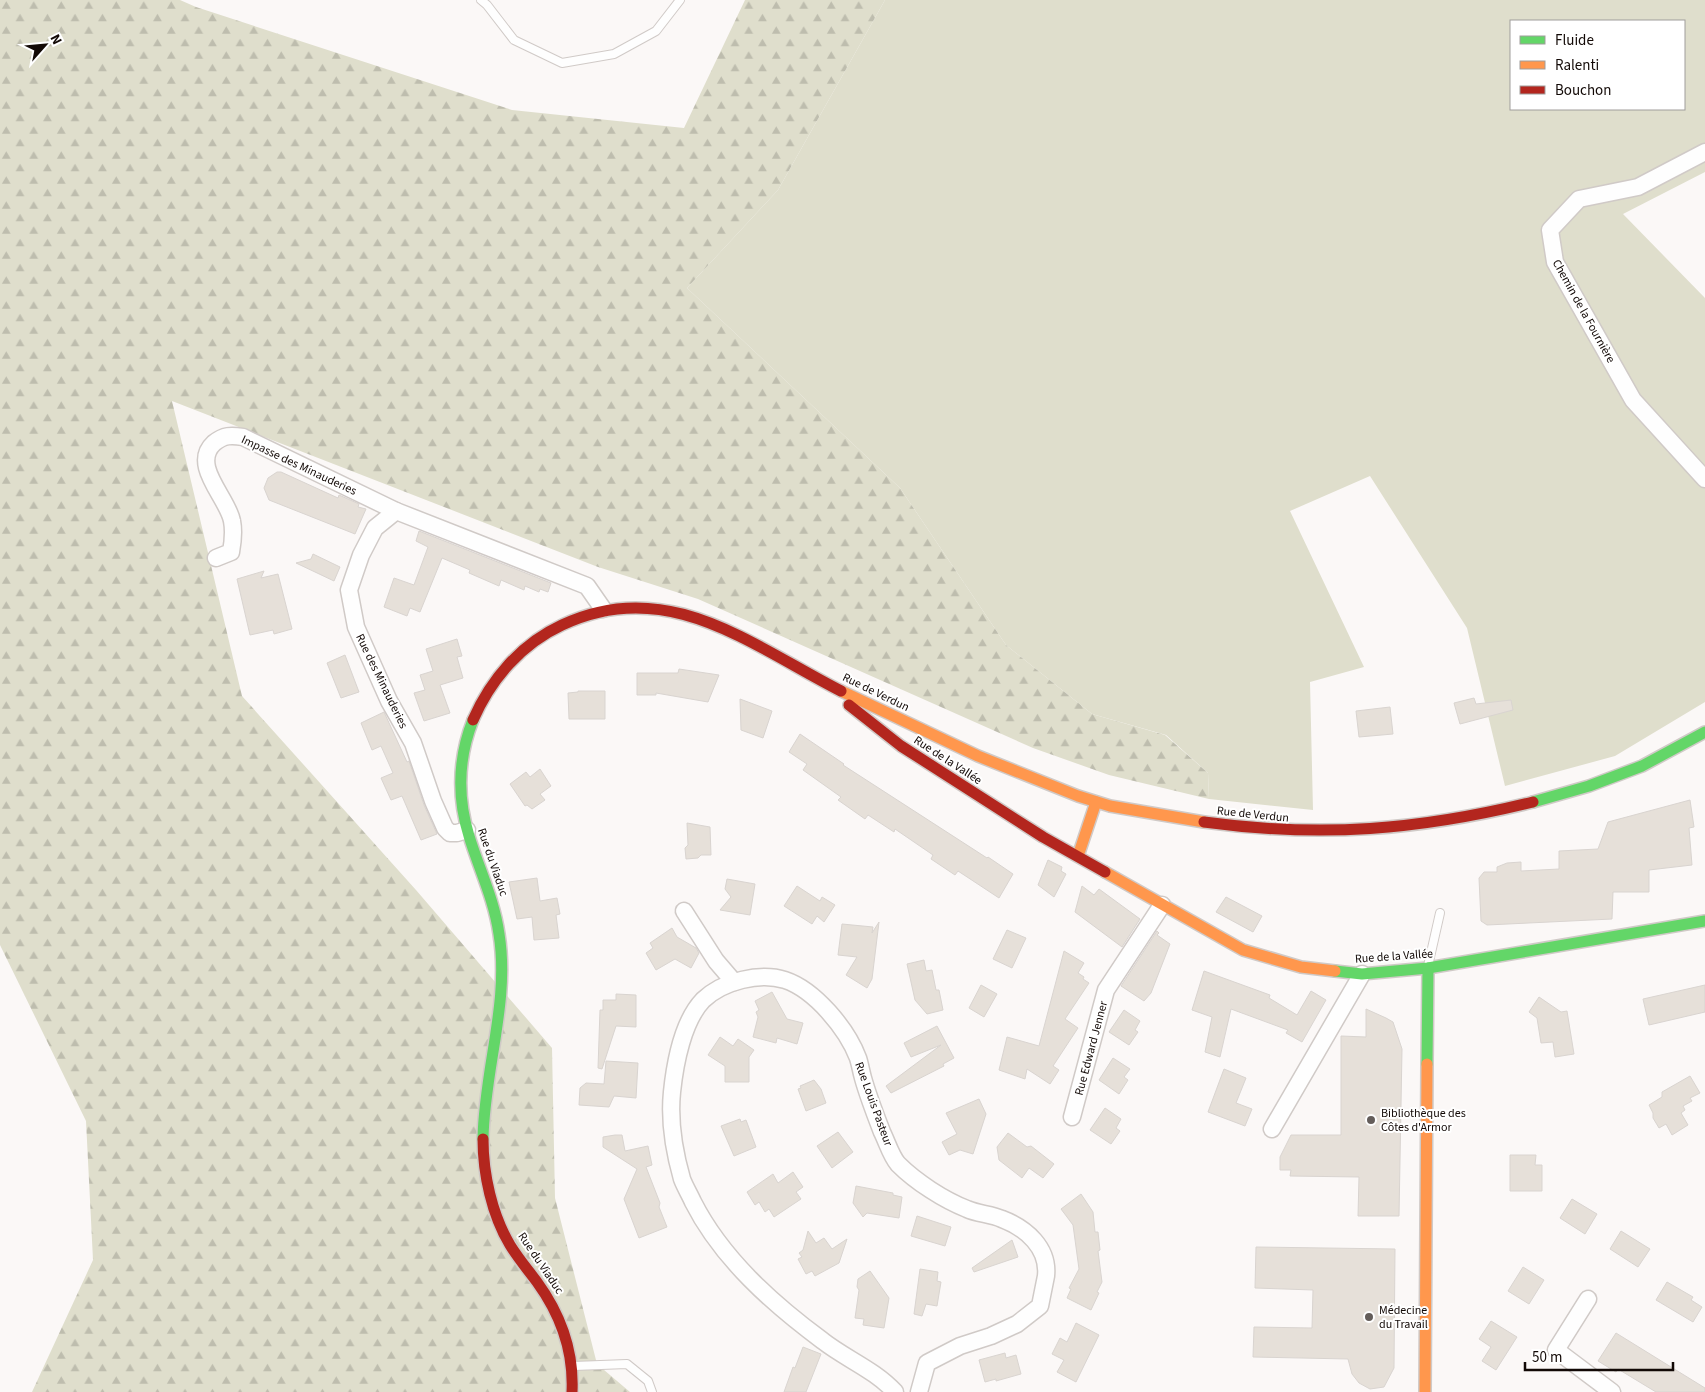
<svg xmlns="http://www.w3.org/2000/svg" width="1705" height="1392" font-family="'Source Sans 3',sans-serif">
	<defs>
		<pattern id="forest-firs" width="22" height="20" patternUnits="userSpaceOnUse" patternTransform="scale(1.25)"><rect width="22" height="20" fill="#dfdecc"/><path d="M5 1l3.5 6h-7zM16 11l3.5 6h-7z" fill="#bebdae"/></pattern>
	</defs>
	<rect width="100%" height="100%" fill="#fbf8f7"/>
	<path fill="#dfdecc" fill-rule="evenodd" d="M 885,0 L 1705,0 L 1705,172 L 1623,214 L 1705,298 L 1705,702 L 1615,756 L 1505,786 L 1467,628 L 1370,476 L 1290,511 L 1364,667 L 1310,682 L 1313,810 L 1209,799 L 1208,773 L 1166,735 L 1092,714 L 1006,645 L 900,488 L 687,288 L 778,190 ZM 1511,21 L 1684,21 L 1684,109 L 1511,109 Z"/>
	<path fill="url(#forest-firs)" d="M 0,0 L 180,0 L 196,7 L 512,110 L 684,128 L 745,0 L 885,0 L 778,190 L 687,288 L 900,488 L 1006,645 L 1092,714 L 1165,735 L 1208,773 L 1209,799 L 1109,775 L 1033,748 L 698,599 L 598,567 L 172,401 L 242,696 L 416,890 L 552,1048 L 555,1198 L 597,1364 L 630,1392 L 32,1392 L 93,1260 L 86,1121 L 0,945 Z"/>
	<g fill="#e6e0d9" stroke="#d9d4d0">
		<path d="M 277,472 L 281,472 L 338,498 L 339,495 L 359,504 L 358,507 L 366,509 L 355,534 L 269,500 L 264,488 L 268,478 Z"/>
		<path d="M 419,531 L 551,583 L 548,592 L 540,589 L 539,592 L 525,586 L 524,590 L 501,580 L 499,586 L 469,573 L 470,570 L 442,558 L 420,612 L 410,608 L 407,616 L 384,607 L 394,578 L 414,585 L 428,547 L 416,541 Z"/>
		<path d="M 313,554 L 340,567 L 334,581 L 296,563 L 311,559 Z"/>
		<path d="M 264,571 L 261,578 L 278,574 L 292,629 L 274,634 L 273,630 L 250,635 L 237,579 Z"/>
		<path d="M 457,639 L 462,656 L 457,657 L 463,678 L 440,685 L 450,713 L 424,721 L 414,693 L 425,690 L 420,675 L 433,671 L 426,649 Z"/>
		<path d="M 345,655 L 359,692 L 341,698 L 327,663 Z"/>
		<path d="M 679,669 L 719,675 L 708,702 L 656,693 L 656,695 L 637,695 L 637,673 L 678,673 Z"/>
		<path d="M 578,691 L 605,691 L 605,719 L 569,719 L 568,693 L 578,692 Z"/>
		<path d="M 1474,698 L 1476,704 L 1511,700 L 1513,710 L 1460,724 L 1454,703 Z"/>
		<path d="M 740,699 L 772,711 L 763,738 L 741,730 Z"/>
		<path d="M 1390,707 L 1393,734 L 1359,737 L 1356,711 Z"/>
		<path d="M 384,712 L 407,762 L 409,761 L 424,805 L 437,834 L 421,840 L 402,796 L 391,800 L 381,778 L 393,773 L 381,746 L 372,750 L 361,723 Z"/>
		<path d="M 800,734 L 844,764 L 843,765 L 987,858 L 988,857 L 1013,874 L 999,898 L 958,871 L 955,875 L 931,859 L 933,855 L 895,829 L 894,832 L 868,815 L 865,819 L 838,800 L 841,797 L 803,770 L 807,764 L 789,752 Z"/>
		<path d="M 540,769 L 551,786 L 540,794 L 545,800 L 532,809 L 527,805 L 525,806 L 510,784 L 526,772 L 530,777 Z"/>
		<path d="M 1690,800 L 1694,827 L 1689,828 L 1692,865 L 1649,870 L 1649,892 L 1613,892 L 1612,919 L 1487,925 L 1481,921 L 1479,878 L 1484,872 L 1497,872 L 1497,867 L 1507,863 L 1521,862 L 1521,871 L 1559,869 L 1559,851 L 1598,849 L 1608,822 Z"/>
		<path d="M 687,823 L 710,827 L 711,855 L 701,855 L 698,858 L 686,859 L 685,848 L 688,845 Z"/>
		<path d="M 1048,860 L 1062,867 L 1061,871 L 1066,874 L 1054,897 L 1038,885 Z"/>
		<path d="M 537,878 L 540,901 L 557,898 L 560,914 L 556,915 L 559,938 L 534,940 L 532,917 L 517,919 L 509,882 Z"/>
		<path d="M 727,879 L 755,884 L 750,915 L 720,910 L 731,897 L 725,889 Z"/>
		<path d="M 797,886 L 820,901 L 822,897 L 835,905 L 824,922 L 817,916 L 812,924 L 784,906 Z"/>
		<path d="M 1082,886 L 1094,895 L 1099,889 L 1140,919 L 1122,947 L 1075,912 Z"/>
		<path d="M 1226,897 L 1262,916 L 1253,932 L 1216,912 Z"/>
		<path d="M 879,922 L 872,979 L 867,988 L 846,975 L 857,957 L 838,955 L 842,924 L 873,927 L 872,933 Z"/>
		<path d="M 672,928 L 677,937 L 696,948 L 699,953 L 691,968 L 675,959 L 656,970 L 646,953 L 653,948 L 650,943 Z"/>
		<path d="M 1007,930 L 1026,938 L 1012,968 L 993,959 Z"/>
		<path d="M 1157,931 L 1159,933 L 1157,935 L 1170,944 L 1151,993 L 1144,1001 L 1121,986 Z"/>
		<path d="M 1064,951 L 1084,963 L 1078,973 L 1084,977 L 1083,979 L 1089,983 L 1065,1019 L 1078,1028 L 1053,1066 L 1059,1070 L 1050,1084 L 1027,1069 L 1025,1079 L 999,1070 L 1007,1037 L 1039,1046 Z"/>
		<path d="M 924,960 L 926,971 L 932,970 L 936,990 L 939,990 L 943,1010 L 927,1014 L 915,1000 L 907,964 Z"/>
		<path d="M 1204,971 L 1270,995 L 1269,998 L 1297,1015 L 1311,991 L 1326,1000 L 1302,1042 L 1286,1033 L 1288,1030 L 1231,1009 L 1220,1057 L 1205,1052 L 1212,1017 L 1192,1010 Z"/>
		<path d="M 981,985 L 997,994 L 984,1017 L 969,1008 Z"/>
		<path d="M 1705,985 L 1705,1012 L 1649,1025 L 1643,999 Z"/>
		<path d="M 772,992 L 787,1019 L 803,1023 L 797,1044 L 777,1038 L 776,1043 L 753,1037 L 758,1017 L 756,1012 L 759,1010 L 755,1001 Z"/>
		<path d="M 616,994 L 636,995 L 636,1027 L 616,1026 L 602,1069 L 598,1068 L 600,1010 L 603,1010 L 603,1000 L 616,1000 Z"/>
		<path d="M 1539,997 L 1561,1012 L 1567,1011 L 1574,1054 L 1555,1057 L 1553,1042 L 1541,1043 L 1537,1018 L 1529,1012 Z"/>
		<path d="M 1366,1009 L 1386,1018 L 1393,1022 L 1402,1049 L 1399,1216 L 1358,1216 L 1359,1177 L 1290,1176 L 1291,1170 L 1280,1170 L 1280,1157 L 1291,1135 L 1341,1135 L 1341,1036 L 1366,1037 Z"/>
		<path d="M 1124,1010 L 1140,1021 L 1135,1030 L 1138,1032 L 1129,1045 L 1109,1032 Z"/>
		<path d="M 937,1026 L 954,1058 L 943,1064 L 944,1066 L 891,1093 L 886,1086 L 941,1045 L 911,1057 L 904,1043 Z"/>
		<path d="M 720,1037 L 733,1046 L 738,1039 L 754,1050 L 749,1057 L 749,1082 L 725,1082 L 725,1066 L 708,1055 Z"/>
		<path d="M 1113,1058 L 1130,1069 L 1124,1077 L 1128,1080 L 1119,1094 L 1099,1080 Z"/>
		<path d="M 606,1061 L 638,1063 L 636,1098 L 614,1096 L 609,1107 L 579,1105 L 580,1088 L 586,1083 L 604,1084 Z"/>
		<path d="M 1224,1069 L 1246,1078 L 1236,1103 L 1252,1109 L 1245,1126 L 1208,1112 Z"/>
		<path d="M 1690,1076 L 1700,1093 L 1690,1098 L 1692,1101 L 1683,1106 L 1685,1110 L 1681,1113 L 1688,1125 L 1672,1135 L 1666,1124 L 1659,1128 L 1653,1118 L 1653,1113 L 1649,1105 L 1662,1097 L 1662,1092 Z"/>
		<path d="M 814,1080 L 821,1089 L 826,1103 L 806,1111 L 798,1089 L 801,1088 L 800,1086 Z"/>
		<path d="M 979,1099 L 986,1114 L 973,1154 L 960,1150 L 949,1155 L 942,1142 L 957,1134 L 946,1113 Z"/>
		<path d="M 1105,1108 L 1121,1119 L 1116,1128 L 1120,1131 L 1111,1144 L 1090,1130 Z"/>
		<path d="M 740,1119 L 741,1122 L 746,1120 L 756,1147 L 734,1156 L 721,1126 Z"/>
		<path d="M 838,1132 L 853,1152 L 832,1168 L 817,1146 Z"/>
		<path d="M 1008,1133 L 1027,1147 L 1031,1146 L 1054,1164 L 1043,1178 L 1029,1168 L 1022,1178 L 999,1160 L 997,1147 Z"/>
		<path d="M 615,1135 L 622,1135 L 625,1151 L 648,1146 L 652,1165 L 646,1167 L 660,1203 L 659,1207 L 667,1227 L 639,1238 L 624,1199 L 637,1169 L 603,1147 L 603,1137 Z"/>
		<path d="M 1510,1155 L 1536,1155 L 1535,1165 L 1542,1165 L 1542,1191 L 1510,1191 Z"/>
		<path d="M 793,1172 L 803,1187 L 796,1192 L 801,1199 L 774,1217 L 769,1209 L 765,1212 L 759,1202 L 755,1205 L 747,1192 L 773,1174 L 778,1183 Z"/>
		<path d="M 856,1186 L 893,1193 L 893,1195 L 902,1197 L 899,1218 L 867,1213 L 863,1217 L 853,1203 Z"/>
		<path d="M 1081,1194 L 1093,1212 L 1095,1232 L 1098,1232 L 1100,1250 L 1098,1251 L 1102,1282 L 1097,1292 L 1099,1293 L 1091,1310 L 1067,1298 L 1071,1289 L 1069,1288 L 1079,1269 L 1073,1225 L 1061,1209 Z"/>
		<path d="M 1572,1199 L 1597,1214 L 1585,1234 L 1560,1218 Z"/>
		<path d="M 917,1216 L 951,1227 L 945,1246 L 911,1236 Z"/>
		<path d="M 808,1231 L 816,1243 L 824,1238 L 832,1249 L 847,1239 L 839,1263 L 815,1276 L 812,1271 L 806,1274 L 798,1259 L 802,1257 L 799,1253 L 803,1250 Z"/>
		<path d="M 1621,1231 L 1650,1249 L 1638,1267 L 1610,1249 Z"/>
		<path d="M 1012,1240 L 1018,1257 L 974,1272 L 972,1268 Z"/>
		<path d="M 1256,1247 L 1395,1249 L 1394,1368 L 1384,1387 L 1370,1389 L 1359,1383 L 1352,1374 L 1348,1359 L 1253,1357 L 1254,1327 L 1312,1328 L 1313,1290 L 1255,1288 Z"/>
		<path d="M 1523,1267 L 1544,1280 L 1529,1304 L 1508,1291 Z"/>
		<path d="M 920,1269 L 938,1272 L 937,1281 L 941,1282 L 937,1306 L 926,1304 L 922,1316 L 914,1314 Z"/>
		<path d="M 870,1271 L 889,1298 L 884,1328 L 863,1325 L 864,1319 L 855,1318 L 859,1290 L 857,1287 L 858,1279 Z"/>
		<path d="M 1667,1282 L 1693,1297 L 1691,1300 L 1702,1307 L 1693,1322 L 1656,1300 Z"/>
		<path d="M 1491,1321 L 1517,1337 L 1496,1370 L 1482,1361 L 1491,1347 L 1479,1339 Z"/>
		<path d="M 1076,1323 L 1099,1335 L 1076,1382 L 1057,1372 L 1064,1360 L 1052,1354 L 1060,1338 L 1067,1342 Z"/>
		<path d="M 1616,1333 L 1705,1388 L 1705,1392 L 1656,1392 L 1618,1369 L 1616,1372 L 1598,1361 Z"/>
		<path d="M 803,1347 L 821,1354 L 806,1392 L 784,1392 L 793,1367 L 795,1368 Z"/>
		<path d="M 1005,1353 L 1006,1358 L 1016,1355 L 1021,1374 L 996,1381 L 996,1379 L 985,1382 L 979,1360 Z"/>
	</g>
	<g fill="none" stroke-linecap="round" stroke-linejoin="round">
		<g stroke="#d0cac7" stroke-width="10">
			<g id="lane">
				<path d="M 481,0 L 487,5 L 514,40 L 562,63 L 614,54 L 656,31 L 680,0"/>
				<path d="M 1428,966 L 1440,913"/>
				<path d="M 574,1366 L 627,1364 L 648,1381 L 652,1392"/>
			</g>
		</g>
		<g stroke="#d0cac7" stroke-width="19">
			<g id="street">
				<path d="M 1705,152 L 1638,187 L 1579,199 L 1550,230 L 1555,262 L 1633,400 L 1705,479"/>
				<path d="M 216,558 L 231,552 C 233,541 234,531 232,521 C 228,498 190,465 214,443 C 224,435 231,435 243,437 L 396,511"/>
				<path d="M 467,830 L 457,833 L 450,833 L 445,828 L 433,801 L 413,743 L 389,701 L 356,627 L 349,590 L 361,555 L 375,528 L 396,511 L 587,586 L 603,609"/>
				<path d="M 684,911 L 716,961 L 734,982"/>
				<path d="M 1072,1117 L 1106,990 L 1162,905"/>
				<path d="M 1272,1129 L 1362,974"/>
				<path d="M 1588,1299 L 1556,1350 L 1612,1392"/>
				<path d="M 895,1392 C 875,1370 846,1359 823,1341 C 773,1304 722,1259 693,1202 C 690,1195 685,1187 682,1179 C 674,1151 669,1121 672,1092 C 675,1063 683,1021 703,1000 C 723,981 760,972 785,980 C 815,990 847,1029 858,1058 C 860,1064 861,1071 863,1078 C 868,1096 875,1114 882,1132 C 887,1142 891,1156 898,1164 C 916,1182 944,1200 967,1209 C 978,1214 991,1214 1002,1219 C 1026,1228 1049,1248 1046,1276 C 1044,1286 1042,1296 1040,1306 L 1017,1324 L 991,1336 L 960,1346 L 927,1363 L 919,1392"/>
			</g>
		</g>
		<g stroke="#d0cac7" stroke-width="14">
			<g id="fast">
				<path d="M 473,720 C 458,758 457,797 469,836 C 479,869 494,899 499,934 C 510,1002 484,1070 483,1139"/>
				<path d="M 1533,802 L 1589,786 L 1642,766 L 1705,732"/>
				<path d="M 1335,971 L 1362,974 L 1428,968 L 1705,921"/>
				<path d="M 1427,1064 L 1428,968"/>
			</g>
		</g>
		<g stroke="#d0cac7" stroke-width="14">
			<g id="slow">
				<path d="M 841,691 L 978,756 L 1078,796 L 1110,806 L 1204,822"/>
				<path d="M 1078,856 L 1096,802"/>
				<path d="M 1105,872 L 1243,950 L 1301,967 L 1335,971"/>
				<path d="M 1425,1392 L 1427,1064"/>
			</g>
		</g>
		<g stroke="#d0cac7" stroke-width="14">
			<g id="jam">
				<path d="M 849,705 L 901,746 L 1043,837 L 1105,872"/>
				<path d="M 473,720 C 491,679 521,644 562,625 C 667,575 751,645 841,691"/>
				<path d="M 1204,822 C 1321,838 1420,830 1533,802"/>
				<path d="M 483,1139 C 483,1174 492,1215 510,1245 C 518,1258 528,1270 537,1282 C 561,1315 574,1350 572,1392"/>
			</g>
		</g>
		<use href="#lane" stroke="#fefefe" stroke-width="8"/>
		<use href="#street" stroke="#fefefe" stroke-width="16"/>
		<use href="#fast" stroke="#63d668" stroke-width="11"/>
		<use href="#slow" stroke="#ff974d" stroke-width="11"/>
		<use href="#jam" stroke="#b3261e" stroke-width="11"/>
	</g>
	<g fill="#645d5a" stroke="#fff" stroke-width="2">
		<circle cx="1371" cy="1120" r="5"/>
		<circle cx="1369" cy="1317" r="5"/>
	</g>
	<g text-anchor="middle" stroke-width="4" stroke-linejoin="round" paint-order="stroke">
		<g font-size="12" fill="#120906" stroke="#fff">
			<text transform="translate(1584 311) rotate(61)" y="4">Chemin de la Fournière</text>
			<text transform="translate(299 465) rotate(25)" y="4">Impasse des Minauderies</text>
			<text transform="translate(382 681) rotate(64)" y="4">Rue des Minauderies</text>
			<text transform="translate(876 692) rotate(26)" y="4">Rue de Verdun</text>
			<text transform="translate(948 760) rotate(33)" y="4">Rue de la Vallée</text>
			<text transform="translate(1253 814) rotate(6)" y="4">Rue de Verdun</text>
			<text transform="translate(493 862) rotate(71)" y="4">Rue du Viaduc</text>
			<text transform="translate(1394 956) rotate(-4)" y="4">Rue de la Vallée</text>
			<text transform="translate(1091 1048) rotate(-75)" y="4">Rue Edward Jenner</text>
			<text transform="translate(874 1104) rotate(70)" y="4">Rue Louis Pasteur</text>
			<text transform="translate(541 1263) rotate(56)" y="4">Rue du Viaduc</text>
		</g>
		<g font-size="12" fill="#120906" stroke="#fff" text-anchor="start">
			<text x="1381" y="1117">Bibliothèque des<tspan x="1381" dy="14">Côtes d'Armor</tspan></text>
			<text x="1379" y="1314">Médecine<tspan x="1379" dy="14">du Travail</tspan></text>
		</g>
	</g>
	<rect x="1510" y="20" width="175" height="90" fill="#ffffff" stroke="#a09d9b"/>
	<rect x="1520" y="36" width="25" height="8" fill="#63d668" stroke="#a09d9b"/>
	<text x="1555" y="45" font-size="15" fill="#120906">Fluide</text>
	<rect x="1520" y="61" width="25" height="8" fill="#ff974d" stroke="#a09d9b"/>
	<text x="1555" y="70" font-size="15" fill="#120906">Ralenti</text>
	<rect x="1520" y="86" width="25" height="8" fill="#b3261e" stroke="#a09d9b"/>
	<text x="1555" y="95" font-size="15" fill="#120906">Bouchon</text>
	<g transform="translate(45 45) rotate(63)" stroke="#ffffff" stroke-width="4" paint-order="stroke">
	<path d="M0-4L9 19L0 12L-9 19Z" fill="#120906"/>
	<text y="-8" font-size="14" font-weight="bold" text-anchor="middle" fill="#120906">N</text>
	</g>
	<path d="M1525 1362v8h148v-8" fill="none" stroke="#120906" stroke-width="2.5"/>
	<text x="1532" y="1362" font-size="15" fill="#120906" stroke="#ffffff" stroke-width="4" paint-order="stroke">50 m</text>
</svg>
